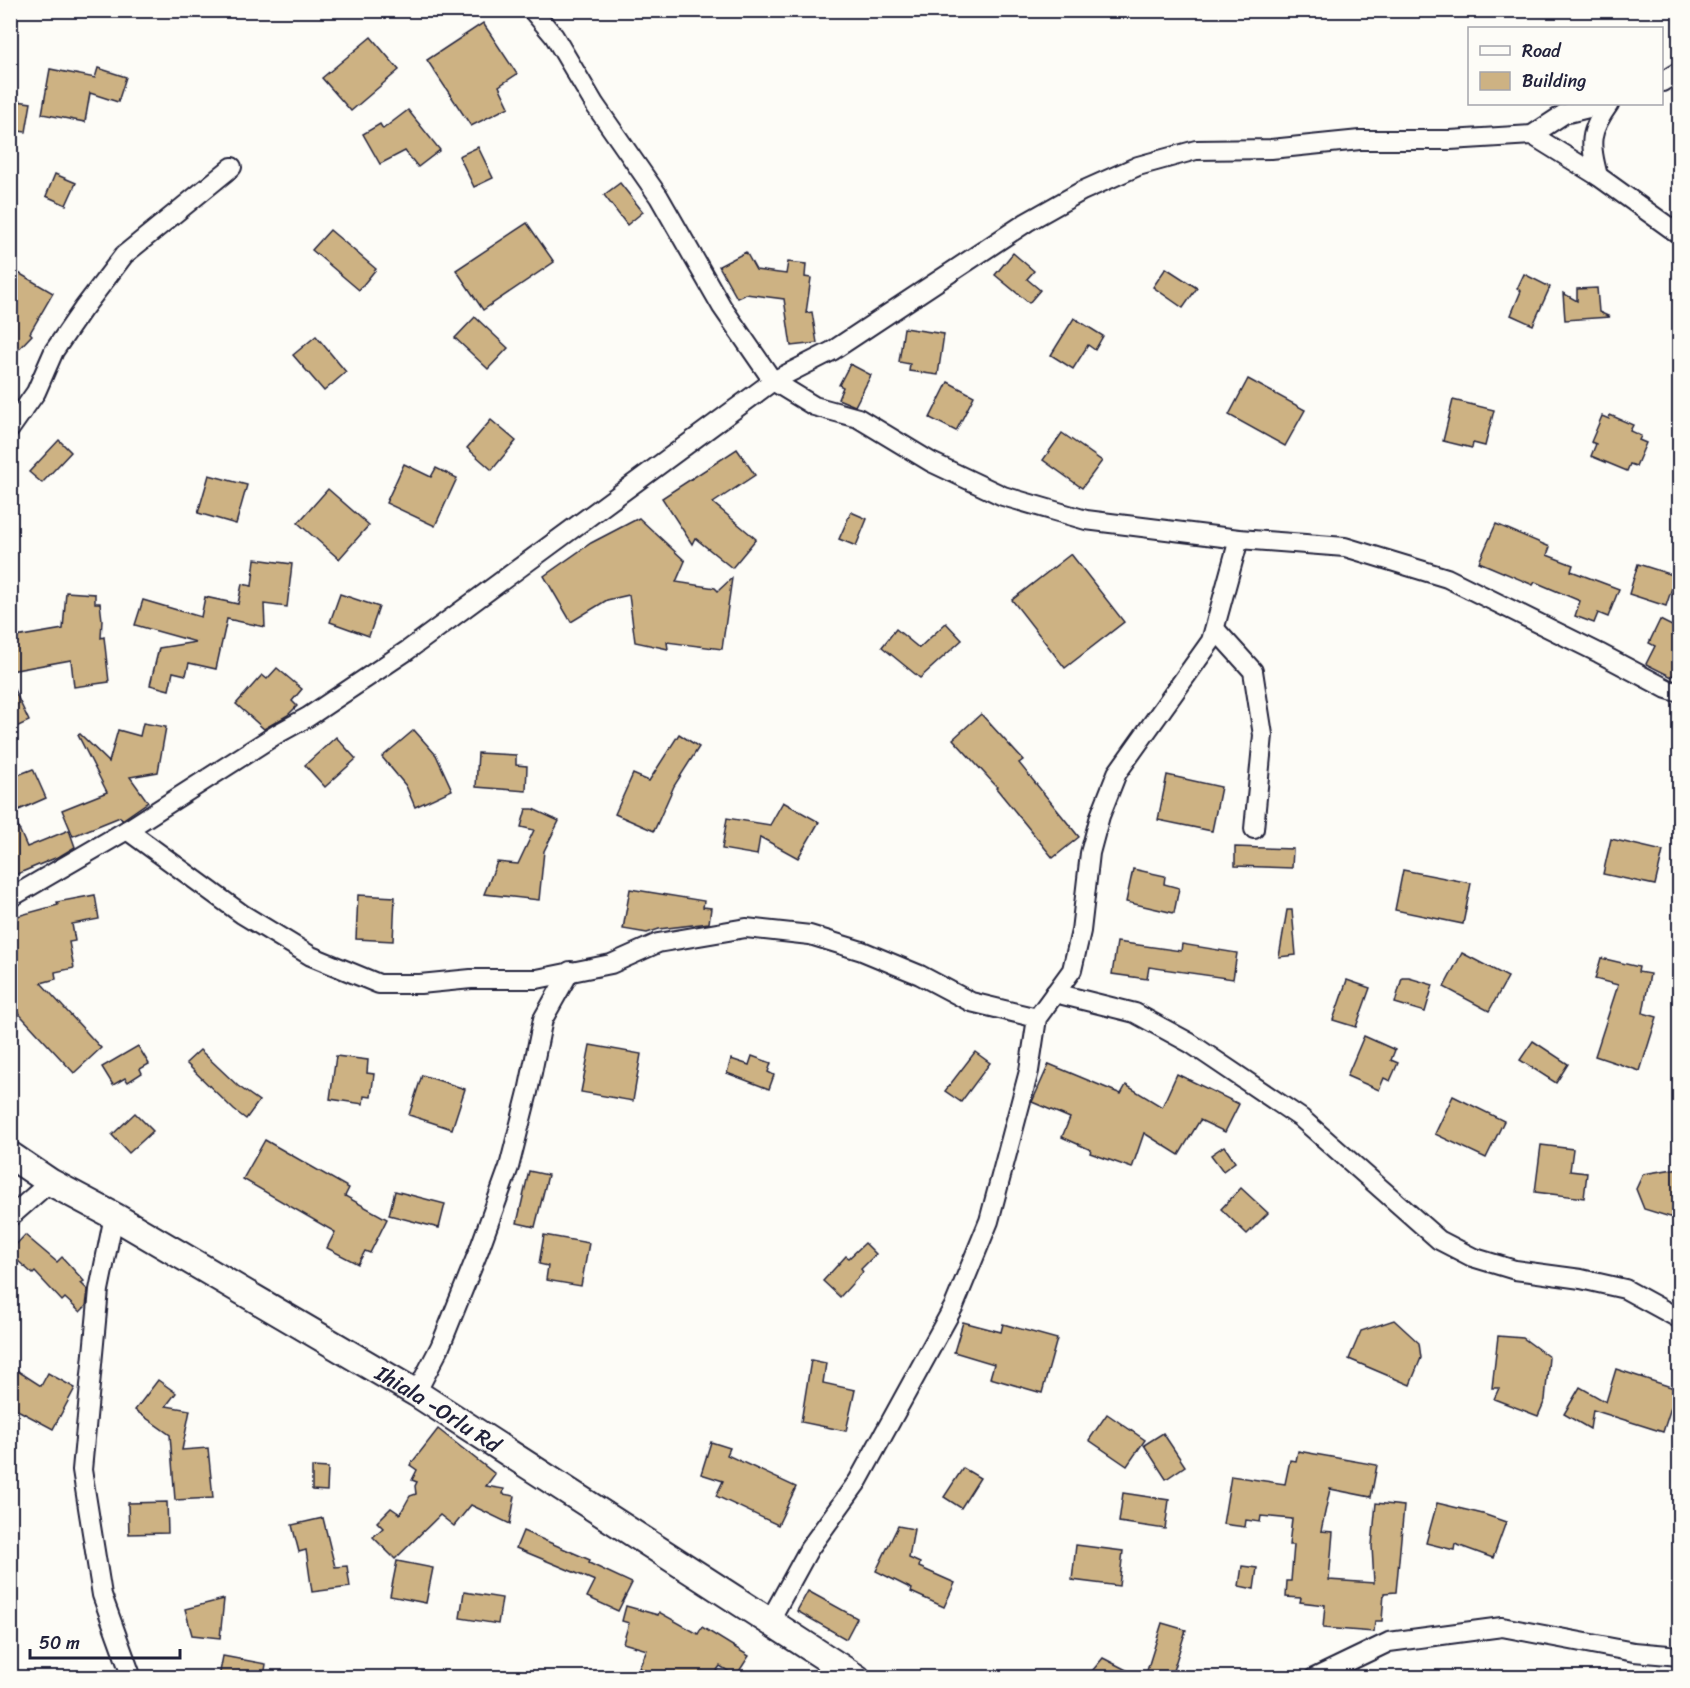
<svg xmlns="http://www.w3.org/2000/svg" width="1690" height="1688" font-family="Sriracha,sans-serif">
	<rect width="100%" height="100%" fill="#fdfcf7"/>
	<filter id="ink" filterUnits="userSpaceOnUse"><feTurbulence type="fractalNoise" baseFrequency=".0167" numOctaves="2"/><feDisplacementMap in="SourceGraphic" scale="12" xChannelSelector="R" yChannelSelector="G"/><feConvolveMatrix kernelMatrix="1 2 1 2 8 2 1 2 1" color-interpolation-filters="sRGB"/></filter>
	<g filter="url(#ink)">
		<g fill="#cdb283" stroke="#22223b" stroke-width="1.5">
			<path d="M 483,23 L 517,74 L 499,86 L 509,107 L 471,126 L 427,60 Z"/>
			<path d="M 371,37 L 399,70 L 351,111 L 322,78 Z"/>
			<path d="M 98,68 L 126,77 L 118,102 L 90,93 L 85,122 L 42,114 L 50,69 L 95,78 Z"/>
			<path d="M 10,100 L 31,103 L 26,132 L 10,130 Z"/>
			<path d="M 408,110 L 440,150 L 418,167 L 405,151 L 380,164 L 363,134 L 380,124 L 383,129 Z"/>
			<path d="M 478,147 L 493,178 L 474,187 L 459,156 Z"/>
			<path d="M 55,174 L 76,183 L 66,205 L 46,196 Z"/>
			<path d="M 620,183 L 643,212 L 627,225 L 604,195 Z"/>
			<path d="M 527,223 L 554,262 L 483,310 L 456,270 Z"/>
			<path d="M 330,230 L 376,269 L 359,290 L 312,250 Z"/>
			<path d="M 746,252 L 756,270 L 786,274 L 788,262 L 806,264 L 805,277 L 811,278 L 806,313 L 812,312 L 817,343 L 791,346 L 784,299 L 746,294 L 737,298 L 719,266 Z"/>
			<path d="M 1013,253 L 1034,271 L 1027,279 L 1040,290 L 1029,303 L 995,275 Z"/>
			<path d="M 10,268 L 53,293 L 30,333 L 32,335 L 10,358 Z"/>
			<path d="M 1166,268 L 1197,288 L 1183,308 L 1153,287 Z"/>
			<path d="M 1524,274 L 1550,287 L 1533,325 L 1511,315 L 1521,291 L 1517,289 Z"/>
			<path d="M 1597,288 L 1599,312 L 1610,317 L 1565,320 L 1563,293 L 1577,301 L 1577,289 Z"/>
			<path d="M 475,317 L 508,348 L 488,369 L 455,338 Z"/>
			<path d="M 1074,318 L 1103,336 L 1095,350 L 1088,345 L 1073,369 L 1051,355 Z"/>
			<path d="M 904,328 L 944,334 L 938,375 L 909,371 L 910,364 L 899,362 Z"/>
			<path d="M 316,336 L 346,372 L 324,391 L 293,355 Z"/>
			<path d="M 850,364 L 871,375 L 855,406 L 838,399 L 843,387 L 839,385 Z"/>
			<path d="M 1248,379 L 1305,410 L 1285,446 L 1229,415 Z"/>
			<path d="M 948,382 L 974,396 L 956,431 L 930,418 Z"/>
			<path d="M 1453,400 L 1494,410 L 1485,446 L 1473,443 L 1472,448 L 1443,441 Z"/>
			<path d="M 1610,415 L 1633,425 L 1630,431 L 1641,436 L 1639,440 L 1646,443 L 1636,466 L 1630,464 L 1627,471 L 1591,456 L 1596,444 L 1591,442 L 1602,416 L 1609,419 Z"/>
			<path d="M 491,420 L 516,441 L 492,470 L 467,448 Z"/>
			<path d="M 1062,433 L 1102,461 L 1082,488 L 1043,460 Z"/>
			<path d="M 59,440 L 71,452 L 42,483 L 29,472 Z"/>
			<path d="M 737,449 L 755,475 L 713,503 L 756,539 L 732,568 L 695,538 L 692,544 L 662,498 Z"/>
			<path d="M 404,464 L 431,477 L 436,468 L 457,478 L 435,526 L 386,503 Z"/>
			<path d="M 209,475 L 247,485 L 236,524 L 198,513 Z"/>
			<path d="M 328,489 L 369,525 L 339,559 L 298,523 Z"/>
			<path d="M 851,512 L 867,519 L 856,546 L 839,539 Z"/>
			<path d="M 639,518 L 685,561 L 676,582 L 715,588 L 718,591 L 732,578 L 722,649 L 667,642 L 668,649 L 635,642 L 629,595 L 607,600 L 571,622 L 544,576 L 591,543 Z"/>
			<path d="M 1496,524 L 1550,547 L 1547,555 L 1573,565 L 1571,571 L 1619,589 L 1608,617 L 1598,613 L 1594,623 L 1575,616 L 1580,601 L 1535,582 L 1533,585 L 1479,562 Z"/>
			<path d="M 1071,554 L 1124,622 L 1065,668 L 1012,600 Z"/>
			<path d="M 255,559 L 292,564 L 287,607 L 264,604 L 265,627 L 227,619 L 216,669 L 189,663 L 186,675 L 173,672 L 169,690 L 150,685 L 159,648 L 196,642 L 135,625 L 143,600 L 201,617 L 205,597 L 238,604 L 242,584 L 252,586 Z"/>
			<path d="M 1638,564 L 1676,576 L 1666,606 L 1629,594 Z"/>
			<path d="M 66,592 L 95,594 L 95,603 L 100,603 L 102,620 L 101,638 L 104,637 L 109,682 L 74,687 L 71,660 L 10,671 L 10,638 L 63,629 Z"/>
			<path d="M 340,594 L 379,607 L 369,636 L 330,622 Z"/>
			<path d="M 1660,620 L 1680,630 L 1680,663 L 1672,677 L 1646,664 L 1655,646 L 1649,643 Z"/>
			<path d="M 946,623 L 962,640 L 920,678 L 882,647 L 896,629 L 919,648 Z"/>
			<path d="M 277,668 L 302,689 L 292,701 L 297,706 L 288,715 L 264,729 L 236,704 L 262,675 L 267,679 Z"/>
			<path d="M 10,681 L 29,721 L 10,730 Z"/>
			<path d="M 981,714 L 1023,760 L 1019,763 L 1079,837 L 1053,858 L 996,788 L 997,787 L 953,739 Z"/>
			<path d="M 143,723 L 166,727 L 158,772 L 130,777 L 148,802 L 122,820 L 120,817 L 73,836 L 62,810 L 107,792 L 78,735 L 80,734 L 109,762 L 118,730 L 140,736 Z"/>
			<path d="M 414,730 L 436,755 L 452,790 L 415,807 L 406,786 L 382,757 Z"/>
			<path d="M 679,734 L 699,747 L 674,786 L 654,831 L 615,814 L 633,774 L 649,781 Z"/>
			<path d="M 336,737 L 356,759 L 325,787 L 305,765 Z"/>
			<path d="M 478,753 L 516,755 L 516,765 L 527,766 L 526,791 L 476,787 Z"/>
			<path d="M 33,769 L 46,798 L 12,813 L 27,847 L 69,830 L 75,847 L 60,856 L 10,877 L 10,778 Z"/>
			<path d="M 1167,775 L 1221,787 L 1212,831 L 1158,820 Z"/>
			<path d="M 783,802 L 819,822 L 798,858 L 760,837 L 757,855 L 722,849 L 727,818 L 770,825 Z"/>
			<path d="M 526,809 L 533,809 L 559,821 L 544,851 L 539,900 L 484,894 L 497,862 L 518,864 L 534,830 L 521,827 Z"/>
			<path d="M 1611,839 L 1663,851 L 1655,885 L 1603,874 Z"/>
			<path d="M 1235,847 L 1293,849 L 1292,868 L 1235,866 Z"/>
			<path d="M 1133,869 L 1165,876 L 1164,884 L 1179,888 L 1174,913 L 1126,902 Z"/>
			<path d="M 1403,870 L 1471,883 L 1463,924 L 1395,910 Z"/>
			<path d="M 630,889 L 704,901 L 703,907 L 711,908 L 709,923 L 659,929 L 647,933 L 623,929 Z"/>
			<path d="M 95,895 L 99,919 L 72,924 L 75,941 L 69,942 L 74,968 L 55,972 L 56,979 L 41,983 L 101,1048 L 74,1073 L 10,1004 L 10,918 L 58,905 L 57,902 Z"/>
			<path d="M 358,895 L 395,897 L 393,941 L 356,939 Z"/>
			<path d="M 1287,910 L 1292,910 L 1296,955 L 1279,957 Z"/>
			<path d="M 1117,942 L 1181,951 L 1182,944 L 1237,953 L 1233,979 L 1149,967 L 1147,979 L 1112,974 Z"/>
			<path d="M 1462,953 L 1508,977 L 1489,1011 L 1444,987 Z"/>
			<path d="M 1601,958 L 1639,967 L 1638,972 L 1650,974 L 1643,1013 L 1657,1017 L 1640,1071 L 1595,1056 L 1618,985 L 1595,979 Z"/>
			<path d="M 1402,978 L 1409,978 L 1433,985 L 1425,1012 L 1395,1003 Z"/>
			<path d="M 1347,980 L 1370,988 L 1356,1027 L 1333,1020 Z"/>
			<path d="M 1364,1036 L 1395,1050 L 1391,1060 L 1398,1063 L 1390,1081 L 1384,1078 L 1379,1090 L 1347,1076 Z"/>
			<path d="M 1533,1041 L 1568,1064 L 1556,1083 L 1520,1060 Z"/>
			<path d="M 590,1045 L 641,1054 L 633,1101 L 581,1092 Z"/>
			<path d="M 138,1046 L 149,1064 L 140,1069 L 142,1073 L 128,1082 L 125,1078 L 113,1085 L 102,1067 Z"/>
			<path d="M 200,1050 L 238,1086 L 259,1101 L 246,1119 L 234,1110 L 186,1063 Z"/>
			<path d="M 975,1052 L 990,1063 L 961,1102 L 945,1091 Z"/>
			<path d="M 336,1056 L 368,1060 L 367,1073 L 374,1074 L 371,1097 L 364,1096 L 363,1104 L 330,1099 Z"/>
			<path d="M 752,1056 L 771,1063 L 768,1072 L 774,1075 L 769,1089 L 727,1073 L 731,1059 L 749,1065 Z"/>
			<path d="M 1049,1064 L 1121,1094 L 1126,1085 L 1162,1107 L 1177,1074 L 1239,1104 L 1225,1132 L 1200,1120 L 1179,1155 L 1144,1133 L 1132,1168 L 1090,1153 L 1091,1150 L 1062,1137 L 1070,1118 L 1032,1102 Z"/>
			<path d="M 422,1075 L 465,1089 L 452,1129 L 409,1115 Z"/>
			<path d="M 1453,1096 L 1504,1121 L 1486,1158 L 1435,1134 Z"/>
			<path d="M 135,1113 L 153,1131 L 129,1153 L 112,1135 Z"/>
			<path d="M 265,1140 L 349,1188 L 345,1196 L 387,1219 L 370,1253 L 365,1251 L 358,1264 L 327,1248 L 335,1232 L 243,1179 Z"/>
			<path d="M 1541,1145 L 1573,1149 L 1570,1171 L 1587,1173 L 1584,1198 L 1535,1192 Z"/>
			<path d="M 1224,1146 L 1235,1162 L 1223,1171 L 1211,1155 Z"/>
			<path d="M 1680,1168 L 1680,1220 L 1644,1209 L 1636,1189 L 1643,1174 Z"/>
			<path d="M 529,1171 L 548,1175 L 535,1227 L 517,1223 Z"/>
			<path d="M 1241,1188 L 1268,1213 L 1247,1234 L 1221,1209 Z"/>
			<path d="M 395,1191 L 445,1204 L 439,1228 L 389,1215 Z"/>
			<path d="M 25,1235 L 57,1262 L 62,1257 L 84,1281 L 81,1283 L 88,1290 L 86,1306 L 80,1312 L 65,1298 L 62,1301 L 35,1272 L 33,1274 L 10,1254 L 10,1251 Z"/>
			<path d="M 544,1235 L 589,1243 L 581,1286 L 546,1280 L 548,1266 L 539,1264 Z"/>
			<path d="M 865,1243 L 876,1254 L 861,1269 L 863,1272 L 840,1297 L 823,1281 L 846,1256 L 849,1258 Z"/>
			<path d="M 1394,1320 L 1419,1343 L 1421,1358 L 1410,1385 L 1349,1359 L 1361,1331 Z"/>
			<path d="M 963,1322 L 1001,1332 L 1003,1324 L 1057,1339 L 1042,1393 L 990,1378 L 994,1364 L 954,1352 Z"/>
			<path d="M 1498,1336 L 1523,1338 L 1549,1357 L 1545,1400 L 1538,1416 L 1494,1399 L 1499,1388 L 1492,1388 Z"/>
			<path d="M 811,1360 L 826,1363 L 823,1383 L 855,1390 L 846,1431 L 801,1422 Z"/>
			<path d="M 10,1366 L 41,1386 L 48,1373 L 75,1388 L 53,1429 L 10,1406 Z"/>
			<path d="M 1616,1369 L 1677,1389 L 1663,1432 L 1593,1410 L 1590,1429 L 1564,1414 L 1580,1387 L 1606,1402 Z"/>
			<path d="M 158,1380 L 176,1393 L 166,1406 L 190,1410 L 182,1450 L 208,1448 L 213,1498 L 175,1500 L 170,1435 L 135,1410 Z"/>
			<path d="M 1107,1414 L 1145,1440 L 1127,1466 L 1089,1440 Z"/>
			<path d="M 438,1429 L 495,1474 L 486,1486 L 504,1489 L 503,1494 L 515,1496 L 510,1524 L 471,1505 L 454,1526 L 440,1515 L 395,1559 L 373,1537 L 383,1528 L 377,1522 L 391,1508 L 400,1514 L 410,1496 L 416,1494 L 415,1486 L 417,1482 L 412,1480 L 417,1470 L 410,1465 Z"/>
			<path d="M 1163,1433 L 1185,1466 L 1166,1479 L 1144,1445 Z"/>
			<path d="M 711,1442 L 730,1448 L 727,1455 L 796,1487 L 778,1525 L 716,1496 L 723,1481 L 701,1474 Z"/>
			<path d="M 1298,1451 L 1377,1465 L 1371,1497 L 1330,1489 L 1321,1531 L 1333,1532 L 1329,1580 L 1374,1583 L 1372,1546 L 1376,1503 L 1404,1506 L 1396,1592 L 1384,1593 L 1382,1621 L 1375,1621 L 1374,1632 L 1323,1628 L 1325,1605 L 1300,1602 L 1301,1598 L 1286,1597 L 1287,1581 L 1291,1581 L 1294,1545 L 1289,1545 L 1292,1519 L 1261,1516 L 1260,1522 L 1246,1520 L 1245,1527 L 1223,1524 L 1231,1476 L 1285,1484 L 1290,1460 L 1296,1461 Z"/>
			<path d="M 312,1467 L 328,1468 L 327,1491 L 312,1490 Z"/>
			<path d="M 963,1468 L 980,1478 L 961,1508 L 944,1497 Z"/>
			<path d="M 1123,1493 L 1169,1500 L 1165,1529 L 1119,1522 Z"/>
			<path d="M 167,1502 L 168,1533 L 129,1534 L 128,1503 Z"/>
			<path d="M 1437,1503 L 1483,1514 L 1506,1522 L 1493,1558 L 1455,1544 L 1454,1550 L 1426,1543 Z"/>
			<path d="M 323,1518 L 335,1567 L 347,1566 L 350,1587 L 312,1592 L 306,1550 L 299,1552 L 292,1525 Z"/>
			<path d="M 898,1526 L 914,1529 L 909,1558 L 920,1563 L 919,1567 L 955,1583 L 944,1607 L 911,1592 L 912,1589 L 876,1571 Z"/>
			<path d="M 523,1531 L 590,1560 L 589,1563 L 632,1583 L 618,1611 L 587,1597 L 595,1581 L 516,1548 Z"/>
			<path d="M 1076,1545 L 1123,1551 L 1119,1586 L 1072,1580 Z"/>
			<path d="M 397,1561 L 433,1568 L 426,1603 L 390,1596 Z"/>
			<path d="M 1242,1566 L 1257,1568 L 1254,1589 L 1239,1586 Z"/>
			<path d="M 808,1591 L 857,1618 L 846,1639 L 797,1611 Z"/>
			<path d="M 464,1592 L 502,1598 L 498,1624 L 460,1618 Z"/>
			<path d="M 224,1599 L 220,1638 L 192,1635 L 185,1609 Z"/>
			<path d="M 626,1606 L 658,1615 L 659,1612 L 698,1634 L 702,1627 L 749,1656 L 736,1676 L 720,1666 L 712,1677 L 660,1677 L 639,1668 L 647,1650 L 623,1643 L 629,1623 L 622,1621 Z"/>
			<path d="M 1162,1623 L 1186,1630 L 1171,1677 L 1145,1677 Z"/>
			<path d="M 223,1656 L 266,1664 L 264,1677 L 219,1677 Z"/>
			<path d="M 1103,1658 L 1140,1677 L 1087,1677 Z"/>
		</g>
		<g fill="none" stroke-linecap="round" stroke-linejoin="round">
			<g stroke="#22223b" stroke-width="22">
				<g id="street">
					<path d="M 532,10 L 554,36 L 595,105 L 659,197 L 722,307 L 773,381 L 814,406 L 858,418 L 931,462 L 1003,496 L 1086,520 L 1239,539 L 1345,547 L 1447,578 L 1599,653 L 1667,689 L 1680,693"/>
					<path d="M 1662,82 L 1680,71"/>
					<path d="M 1532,135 L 1598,176 L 1680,235"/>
					<path d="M 1598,176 C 1589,143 1589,132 1609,104"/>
					<path d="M 10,429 L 36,392 L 54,351 L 83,309 L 124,255 L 232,167"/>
					<path d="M 1215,629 L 1253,671 L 1263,735 L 1254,829"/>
					<path d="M 127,830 L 242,914 L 311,956 L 379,984 L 420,984 L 471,979 L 537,979 L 611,964 L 658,943 L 746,928 L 810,935 L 862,951 L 920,975 L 971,1002 L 1037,1018"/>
					<path d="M 10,898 L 127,830 L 277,734 L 308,717 L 408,650 L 773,381 L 832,351 L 1027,222 L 1082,191 L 1138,166 L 1196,150 L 1271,149 L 1360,140 L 1450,140 L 1532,135 L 1564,114 L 1605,104"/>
					<path d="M 1055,993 L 1135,1013 L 1190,1043 L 1301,1118 L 1439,1240 L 1472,1257 L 1515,1270 L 1581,1279 L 1625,1289 L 1680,1319"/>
					<path d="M 114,1216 L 99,1290 L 82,1470 L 102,1595 L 132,1678"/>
					<path d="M 10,1217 L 50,1182"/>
					<path d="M 416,1393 L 440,1347 L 479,1250 L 509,1167 L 528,1092 L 543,1019 L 570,971"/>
					<path d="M 769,1622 L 809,1549 L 858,1481 L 954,1306 L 989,1221 L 1029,1071 L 1037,1018 L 1072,970 L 1081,931 L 1090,853 L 1100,816 L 1117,773 L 1211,641 L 1239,539"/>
					<path d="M 1314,1678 L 1389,1642 L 1502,1627 L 1634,1652 L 1680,1656"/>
				</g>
			</g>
			<g stroke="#22223b" stroke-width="30">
				<g id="secondary">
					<path id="s1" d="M 10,1155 L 50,1182 L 114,1216 L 416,1393 L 857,1678"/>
				</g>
			</g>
			<use href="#street" stroke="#fdfcf7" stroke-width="18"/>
			<use href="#secondary" stroke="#fdfcf7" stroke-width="26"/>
		</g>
	</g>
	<g text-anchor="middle" stroke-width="4.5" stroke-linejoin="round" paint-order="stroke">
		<g font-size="22" fill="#22223b" stroke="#fdfcf7">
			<text dy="8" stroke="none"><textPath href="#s1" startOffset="498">Ihiala -Orlu Rd</textPath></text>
		</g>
	</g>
	<rect width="1690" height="1688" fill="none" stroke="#fdfcf7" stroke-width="36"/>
	<rect x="18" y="18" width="1654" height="1652" fill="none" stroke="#22223b" stroke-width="2" filter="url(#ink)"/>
	<rect x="1468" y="27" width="195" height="78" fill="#fdfcf7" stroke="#a5a5ac" stroke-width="1.5"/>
	<rect x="1480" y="46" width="30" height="9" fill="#fdfcf7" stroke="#a5a5ac" stroke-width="1.5"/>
	<text x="1522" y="57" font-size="18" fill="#22223b">Road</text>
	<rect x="1480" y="72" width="30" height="18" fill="#cdb283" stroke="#a5a5ac" stroke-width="1.5"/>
	<text x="1522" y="87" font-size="18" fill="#22223b">Building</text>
	<path d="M30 1649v9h150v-9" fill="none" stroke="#22223b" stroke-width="3"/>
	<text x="39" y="1649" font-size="18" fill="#22223b" stroke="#fdfcf7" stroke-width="4.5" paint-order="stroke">50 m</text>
</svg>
